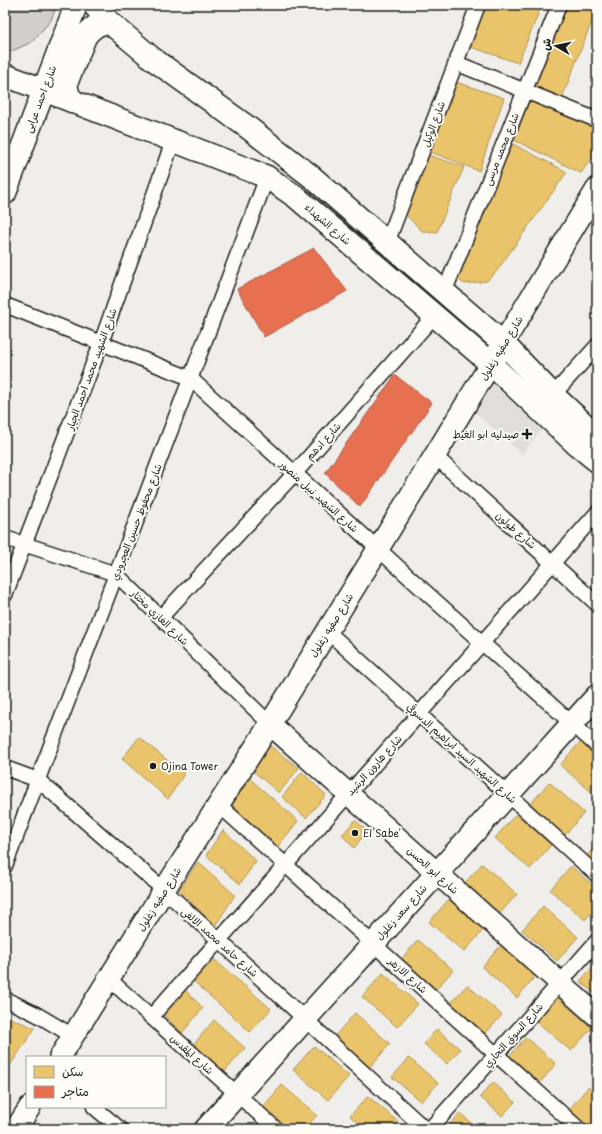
<svg xmlns="http://www.w3.org/2000/svg" width="602" height="1134" font-family="'Playpen Sans','Playpen Sans Arabic',sans-serif">
	<rect width="100%" height="100%" fill="#f0eeea"/>
	<filter id="ink" filterUnits="userSpaceOnUse"><feTurbulence type="fractalNoise" baseFrequency=".025" numOctaves="2"/><feDisplacementMap in="SourceGraphic" scale="8" xChannelSelector="R" yChannelSelector="G"/><feConvolveMatrix kernelMatrix="1 2 1 2 8 2 1 2 1" color-interpolation-filters="sRGB"/></filter>
	<g filter="url(#ink)">
		<path fill="#e0deda" d="M 491,383 L 542,429 L 522,454 L 473,410 Z"/>
		<path fill="#d0cfcc" stroke="#767674" d="M 5,5 L 57,5 L 51,20 L 32,42 L 5,54 Z"/>
		<g fill="#e9c46a" stroke="#ac9253">
			<path d="M 481,5 L 542,5 L 518,63 L 465,45 Z"/>
			<path d="M 566,5 L 597,5 L 597,8 L 562,98 L 532,85 Z"/>
			<path d="M 453,81 L 504,98 L 479,171 L 426,150 Z"/>
			<path d="M 527,95 L 597,124 L 597,151 L 581,173 L 510,138 Z"/>
			<path d="M 507,141 L 567,172 L 496,272 L 487,281 L 464,284 L 454,276 Z"/>
			<path d="M 425,154 L 464,167 L 437,232 L 422,231 L 402,211 Z"/>
			<path d="M 139,737 L 184,774 L 168,799 L 122,759 Z"/>
			<path d="M 581,741 L 597,755 L 597,793 L 595,795 L 560,765 Z"/>
			<path d="M 269,745 L 299,768 L 279,793 L 252,770 Z"/>
			<path d="M 302,772 L 326,795 L 306,818 L 282,797 Z"/>
			<path d="M 248,777 L 298,821 L 276,849 L 228,805 Z"/>
			<path d="M 549,782 L 584,813 L 564,836 L 529,806 Z"/>
			<path d="M 516,814 L 551,845 L 530,869 L 495,838 Z"/>
			<path d="M 355,820 L 367,831 L 354,848 L 342,835 Z"/>
			<path d="M 223,830 L 256,861 L 240,884 L 206,855 Z"/>
			<path d="M 597,844 L 597,867 L 586,857 Z"/>
			<path d="M 198,862 L 235,895 L 215,926 L 179,890 Z"/>
			<path d="M 482,864 L 517,894 L 496,918 L 461,887 Z"/>
			<path d="M 571,866 L 597,889 L 597,906 L 585,920 L 550,890 Z"/>
			<path d="M 450,898 L 485,928 L 464,952 L 429,922 Z"/>
			<path d="M 543,906 L 578,937 L 557,961 L 522,930 Z"/>
			<path d="M 418,940 L 453,970 L 432,994 L 397,964 Z"/>
			<path d="M 503,943 L 537,974 L 517,998 L 482,967 Z"/>
			<path d="M 208,954 L 271,1009 L 250,1032 L 190,978 Z"/>
			<path d="M 596,963 L 597,964 L 597,996 L 580,981 Z"/>
			<path d="M 383,973 L 418,1004 L 397,1027 L 362,997 Z"/>
			<path d="M 467,985 L 502,1015 L 481,1039 L 446,1008 Z"/>
			<path d="M 183,988 L 203,1008 L 182,1033 L 162,1013 Z"/>
			<path d="M 557,997 L 592,1028 L 571,1051 L 536,1021 Z"/>
			<path d="M 355,1013 L 390,1044 L 369,1068 L 334,1037 Z"/>
			<path d="M 5,1016 L 35,1028 L 5,1073 Z"/>
			<path d="M 214,1020 L 245,1048 L 222,1075 L 189,1050 Z"/>
			<path d="M 437,1029 L 460,1049 L 447,1064 L 424,1044 Z"/>
			<path d="M 526,1037 L 556,1064 L 538,1085 L 508,1058 Z"/>
			<path d="M 314,1046 L 349,1076 L 328,1100 L 293,1070 Z"/>
			<path d="M 409,1058 L 438,1083 L 421,1102 L 392,1077 Z"/>
			<path d="M 493,1082 L 515,1102 L 502,1116 L 480,1097 Z"/>
			<path d="M 282,1085 L 317,1115 L 305,1129 L 285,1129 L 262,1108 Z"/>
			<path d="M 588,1087 L 597,1094 L 597,1129 L 589,1129 L 568,1111 Z"/>
			<path d="M 368,1096 L 398,1122 L 392,1129 L 365,1129 L 350,1116 Z"/>
			<path d="M 460,1113 L 478,1129 L 446,1129 Z"/>
		</g>
		<g fill="#e76f51" stroke="#aa5641">
			<path d="M 314,248 L 347,291 L 264,337 L 237,289 Z"/>
			<path d="M 395,375 L 432,403 L 360,507 L 325,473 Z"/>
		</g>
		<g fill="none" stroke-linecap="round" stroke-linejoin="round">
			<g stroke="#1c1c1c" stroke-width="17">
				<g id="street">
					<path d="M 456,63 L 597,120"/>
					<path d="M 387,243 L 478,5"/>
					<path d="M 444,293 L 559,5"/>
					<path d="M 5,305 L 190,378 L 431,597 L 597,746"/>
					<path d="M 553,395 L 597,346"/>
					<path d="M 435,456 L 597,604"/>
					<path d="M 5,538 L 116,574 L 270,724"/>
					<path d="M 5,595 L 101,343 L 173,141"/>
					<path d="M 161,617 L 295,473 L 434,316"/>
					<path d="M 327,631 L 597,875"/>
					<path d="M 5,768 L 38,780 L 164,890 L 425,1129"/>
					<path d="M 219,805 L 579,1129"/>
					<path d="M 5,866 L 267,177"/>
					<path d="M 109,979 L 276,1129"/>
					<path d="M 5,999 L 36,1014 L 73,1036"/>
					<path d="M 151,1017 L 597,513"/>
					<path d="M 94,1107 L 120,1129"/>
					<path d="M 430,1129 L 597,941"/>
				</g>
			</g>
			<g stroke="#1c1c1c" stroke-width="24">
				<g id="secondary">
					<path d="M 270,724 L 597,1016"/>
					<path d="M 60,1057 L 164,890 L 270,724 L 378,549 L 597,189"/>
					<path d="M 16,1129 L 30,1107"/>
				</g>
			</g>
			<g stroke="#1c1c1c" stroke-width="25">
				<g id="primary">
					<path d="M 5,193 L 76,5"/>
					<path d="M 206,1129 L 597,696"/>
				</g>
			</g>
			<g stroke="#1c1c1c" stroke-width="25">
				<g id="highway">
					<path d="M 94,5 L 109,22 L 153,59 L 246,126 L 312,177 L 504,344 L 553,395 L 597,436"/>
					<path d="M 5,75 L 267,177 L 296,197 L 491,364 L 575,443 L 597,461"/>
					<path d="M 76,103 C 68,97 66,91 67,81 L 85,37 C 91,28 97,24 109,22"/>
				</g>
			</g>
			<use href="#street" stroke="#fdfcf7" stroke-width="14"/>
			<use href="#secondary" stroke="#fdfcf7" stroke-width="21"/>
			<use href="#primary" stroke="#fdfcf7" stroke-width="22"/>
			<use href="#highway" stroke="#fdfcf7" stroke-width="22"/>
		</g>
	</g>
	<g fill="#1c1c1c" stroke="#fdfcf7" stroke-width="1.5">
		<path d="M525 428h4v4h4v4h-4v4h-4v-4h-4v-4h4z"/>
		<circle cx="153" cy="766" r="4"/>
		<circle cx="355" cy="833" r="4"/>
	</g>
	<g text-anchor="middle" stroke-width="4" stroke-linejoin="round" paint-order="stroke">
		<g font-size="10" fill="#1c1c1c" stroke="#fdfcf7">
			<text transform="translate(40 99) rotate(-69)" y="4">شارع احمد عرابى</text>
			<text transform="translate(433 124) rotate(-69)" y="4">شارع الوكيل</text>
			<text transform="translate(501 149) rotate(-68)" y="4">شارع محمد مرسى</text>
			<text transform="translate(328 224) rotate(41)" y="4">شارع الشهداء</text>
			<text transform="translate(501 348) rotate(-59)" y="4">شارع صفيه زغلول</text>
			<text transform="translate(91 369) rotate(-70)" y="4">شارع الشهيد محمد احمد الجيار</text>
			<text transform="translate(323 441) rotate(-48)" y="4">شارع ادهم</text>
			<text transform="translate(319 496) rotate(42)" y="4">شارع الشهيد نبيل منصور</text>
			<text transform="translate(136 522) rotate(-69)" y="4">شارع محفوظ حسين العجرودي</text>
			<text transform="translate(516 530) rotate(42)" y="4">شارع طولون</text>
			<text transform="translate(160 617) rotate(44)" y="4">شارع الغازي مختار</text>
			<text transform="translate(331 625) rotate(-58)" y="4">شارع صفيه زغلول</text>
			<text transform="translate(462 753) rotate(42)" y="4">شارع الشهيد السيد ابراهيم الدسوقي</text>
			<text transform="translate(374 765) rotate(-48)" y="4">شارع هارون الرشيد</text>
			<text transform="translate(433 870) rotate(42)" y="4">شارع ابو الحسن</text>
			<text transform="translate(159 899) rotate(-58)" y="4">شارع صفيه زغلول</text>
			<text transform="translate(401 912) rotate(-48)" y="4">شارع سعد زغلول</text>
			<text transform="translate(220 942) rotate(42)" y="4">شارع حامد محمد الالفى</text>
			<text transform="translate(408 975) rotate(42)" y="4">شارع الازهر</text>
			<text transform="translate(513 1035) rotate(-48)" y="4">شارع السوق التجاري</text>
			<text transform="translate(192 1054) rotate(42)" y="4">شارع المقدس</text>
		</g>
		<g font-size="10" fill="#1c1c1c" stroke="#fdfcf7" text-anchor="start">
			<text x="519" y="438" text-anchor="end">صيدليه ابو الغيط</text>
			<text x="161" y="770">Ojina Tower</text>
			<text x="363" y="837">El Sabe'</text>
		</g>
	</g>
	<rect width="602" height="1134" fill="none" stroke="#fdfcf7" stroke-width="20"/>
	<rect x="10" y="10" width="582" height="1114" fill="none" stroke="#1c1c1c" stroke-width="1.5" filter="url(#ink)"/>
	<rect x="26" y="1056" width="140" height="52" fill="#fdfcf7" stroke="#a3a29f"/>
	<rect x="34" y="1066" width="20" height="12" fill="#e9c46a" stroke="#a3a29f"/>
	<text x="62" y="1076" font-size="12" fill="#1c1c1c">سكن</text>
	<rect x="34" y="1086" width="20" height="12" fill="#e76f51" stroke="#a3a29f"/>
	<text x="62" y="1096" font-size="12" fill="#1c1c1c">متاجر</text>
	<g transform="translate(556 46) rotate(279)" stroke="#fdfcf7" stroke-width="3" paint-order="stroke">
	<path d="M0-3L7 15L0 10L-7 15Z" fill="#1c1c1c"/>
	<text y="-6" font-size="11" font-weight="bold" text-anchor="middle" fill="#1c1c1c">ش</text>
	</g>
</svg>
